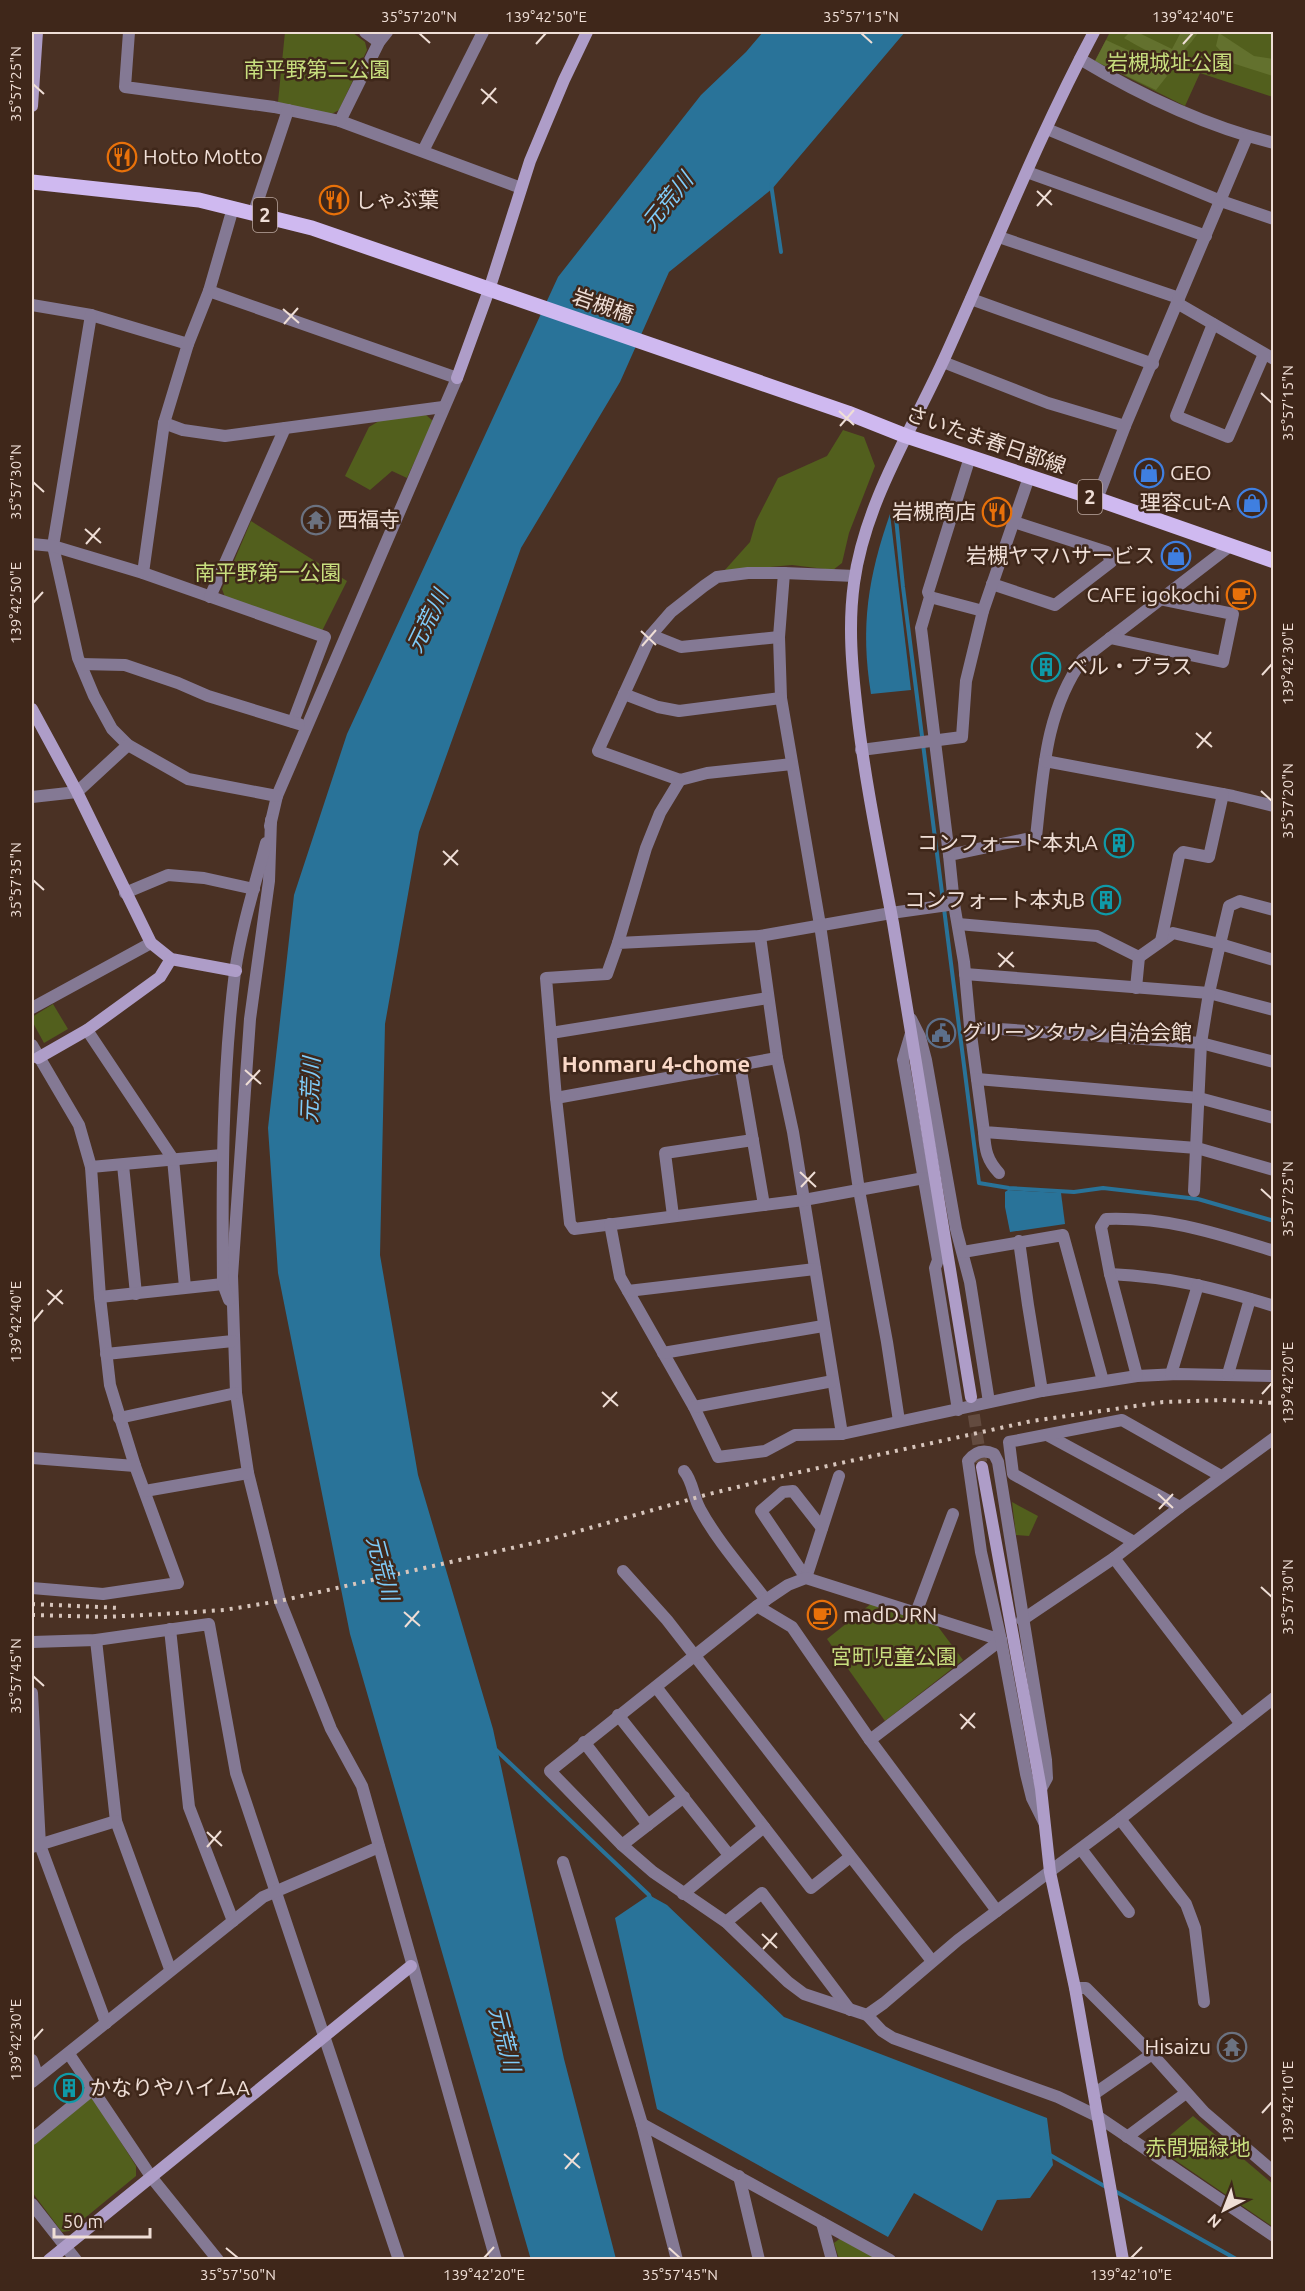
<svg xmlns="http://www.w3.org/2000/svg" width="1305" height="2291" font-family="Ubuntu,'Noto Sans JP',sans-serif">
	<rect width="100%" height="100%" fill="#4a3124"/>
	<g fill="#525f1d">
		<path d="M 285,32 L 352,32 L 365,42 L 367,50 L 339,110 L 328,116 L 278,102 Z"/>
		<path d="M 1110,32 L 1273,32 L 1273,97 L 1200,73 L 1185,106 L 1095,61 Z"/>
		<path d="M 426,415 L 433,421 L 407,478 L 392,471 L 370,490 L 345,476 L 369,427 L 384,418 Z"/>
		<path d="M 843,430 L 864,437 L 875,466 L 849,533 L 842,563 L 833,570 L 792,565 L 724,571 L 750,542 L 756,521 L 778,478 L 827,456 Z"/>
		<path d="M 251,521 L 347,581 L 322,631 L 225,597 L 222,589 Z"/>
		<path d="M 53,1004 L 68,1029 L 44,1043 L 32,1021 L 32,1017 Z"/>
		<path d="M 1012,1502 L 1038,1516 L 1029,1536 L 1016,1535 Z"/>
		<path d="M 872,1603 L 936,1624 L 963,1660 L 885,1721 L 827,1639 Z"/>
		<path d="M 93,2098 L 136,2166 L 136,2176 L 69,2231 L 62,2232 L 32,2192 L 32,2146 L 88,2099 Z"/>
		<path d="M 1193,2116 L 1273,2184 L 1273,2227 L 1156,2147 Z"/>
		<path d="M 842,2237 L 883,2259 L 839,2259 L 834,2243 Z"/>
	</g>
	<g fill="#63712e">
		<path d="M 1130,32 L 1137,32 L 1172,49 L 1181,32 L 1199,32 C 1194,38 1189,46 1183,51 C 1167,66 1139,46 1124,38 Z"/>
		<path d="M 1219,33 L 1254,56 L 1273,59 L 1273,76 L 1232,63 L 1216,46 Z"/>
		<path d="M 1106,40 L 1158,64 L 1167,76 L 1156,90 L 1095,61 Z"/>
	</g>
	<g fill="#297399">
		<path d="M 763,32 L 905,32 L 772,189 L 669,272 L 620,382 L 521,548 L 419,832 L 385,1024 L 380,1255 L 418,1475 L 493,1729 L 564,2059 L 616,2259 L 531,2260 L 350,1634 L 278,1273 L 268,1128 L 294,895 L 347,734 L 558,277 L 701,95 L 746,52 Z"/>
		<path d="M 890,514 L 911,690 L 871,694 C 860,627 868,577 890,514 Z"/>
		<path d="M 1008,1190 L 1061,1193 L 1065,1224 L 1010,1232 L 1005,1207 L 1005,1192 Z"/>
		<path d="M 649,1895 L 667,1905 L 784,2017 L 1047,2118 L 1053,2165 L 1030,2198 L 997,2200 L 982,2231 L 914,2193 L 888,2237 L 657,2109 L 615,1918 Z"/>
	</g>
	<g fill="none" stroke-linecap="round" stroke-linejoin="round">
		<g stroke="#297399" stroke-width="4">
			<path d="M 771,184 L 781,252"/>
			<path d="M 895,508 L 903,587 L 979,1183 L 1009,1188 L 1074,1192 L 1103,1188 L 1198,1199 L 1274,1221"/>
			<path d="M 495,1749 L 649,1895 L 651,1900"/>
			<path d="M 1050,2155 L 1106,2187"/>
			<path d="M 1113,2190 L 1238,2260"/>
		</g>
		<path stroke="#634b3f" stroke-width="12" stroke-dasharray="12 6" stroke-linecap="butt" d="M 971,1397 L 982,1467"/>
		<g stroke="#847994" stroke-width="12">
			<path d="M 129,32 L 125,87 L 274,107 L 340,121 L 521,188"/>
			<path d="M 365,32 L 379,42"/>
			<path d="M 1080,59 C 1140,95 1205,126 1274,143"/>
			<path d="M 340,121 L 379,42 L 387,32"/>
			<path d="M 1047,129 L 1221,201 L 1274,219"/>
			<path d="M 423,151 L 483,32"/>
			<path d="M 1027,172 L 1206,236"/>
			<path d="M 254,212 L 288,110"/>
			<path d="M 999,237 L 1179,298"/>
			<path d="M 209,291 L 457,378 L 277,796 L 270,826"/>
			<path d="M 971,299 L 1153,364"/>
			<path d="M 1177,303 L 1274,359"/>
			<path d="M 32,305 L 91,315 L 188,344"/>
			<path d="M 91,315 L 53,546 L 78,658 L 94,696 L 112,729 L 128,745 L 188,779 L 277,796"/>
			<path d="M 1213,324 L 1176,416 L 1228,437 L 1264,354"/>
			<path d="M 943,362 L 1048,403 L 1125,426"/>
			<path d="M 164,423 L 183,430 L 225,436 L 443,407"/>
			<path d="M 1097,499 L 1125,426 L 1247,137"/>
			<path d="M 32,544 L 53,546 L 143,573 L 325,637 L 293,722"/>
			<path d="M 1230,546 L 1083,659 C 1045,711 1043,775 1036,837 L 949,855 L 954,904 L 964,962 L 970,1027 L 984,1132 L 1197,1148 L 1274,1170"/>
			<path d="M 143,573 L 164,423 L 188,344 L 209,291 L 233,208"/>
			<path d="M 784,573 L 779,637 L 781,698 L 820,925 L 859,1190 L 887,1342 L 899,1421"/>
			<path d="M 992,584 L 1055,605 L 1111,562 L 1107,552 L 1014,522"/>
			<path d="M 210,597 L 285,428"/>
			<path d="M 930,597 L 983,611"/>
			<path d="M 651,635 L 681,647 L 779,637"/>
			<path d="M 1110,638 L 1223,662 L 1233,614 L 1160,599"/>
			<path d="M 81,664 L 125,665 L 178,683 L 208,696 L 299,724"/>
			<path d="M 624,694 L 658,707 L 679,711 L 781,698"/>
			<path d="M 861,750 L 962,737 L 966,681 L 983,611 L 1029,477"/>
			<path d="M 1045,761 L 1233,796 L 1274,806"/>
			<path d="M 792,764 L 707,773 L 680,780 L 598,751 L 651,635 L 671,612 L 704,586 L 717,577 L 748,573 L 784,573 L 855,576"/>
			<path d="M 32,797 L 77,792 L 128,745"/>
			<path d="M 271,820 L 269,881 L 250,1019 L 232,1276 L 236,1393 L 248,1473 L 280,1601 L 331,1729 L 362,1786 L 496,2260"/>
			<path d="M 949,855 L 921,628 L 930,597 L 928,592 L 970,457"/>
			<path d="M 125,893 L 168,875 L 204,878 L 254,889"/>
			<path d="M 958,924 L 1097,936 L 1139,957 L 1173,933 L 1220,944 L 1229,906 L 1240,901 L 1274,910"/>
			<path d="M 760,936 L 777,1058 L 793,1132 L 842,1434"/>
			<path d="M 1161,941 L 1179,856 L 1183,852 L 1209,857 L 1223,794"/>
			<path d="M 618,943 L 646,848 L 660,813 L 680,780"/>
			<path d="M 965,974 L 1209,993 L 1274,1010"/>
			<path d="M 1136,988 L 1139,957"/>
			<path d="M 32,1008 L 151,943"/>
			<path d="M 911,1019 L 920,1037 L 926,1060 L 956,1229 L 970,1282 L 989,1402"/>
			<path d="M 970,1027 L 1201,1043 L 1274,1062"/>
			<path d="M 87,1030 L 173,1159 L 185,1287"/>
			<path d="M 912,1030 L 903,1060 L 938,1260 L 935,1268 L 958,1410"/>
			<path d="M 551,1033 L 768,998"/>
			<path d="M 32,1045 L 79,1125 L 91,1167 L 100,1297 L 110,1385 L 135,1466 L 178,1583 L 103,1594 L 32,1588"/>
			<path d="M 740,1065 L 764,1205"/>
			<path d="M 977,1079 L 1199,1098 L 1274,1118"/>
			<path d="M 556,1098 L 777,1058"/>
			<path d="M 984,1132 C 985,1150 987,1160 999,1173"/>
			<path d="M 123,1165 L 136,1294"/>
			<path d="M 91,1167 L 222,1155"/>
			<path d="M 924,1178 L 804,1200 L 574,1229 L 570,1223 L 556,1098 L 546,978 L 607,974 L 618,943 L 760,936 L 891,913 L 948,905"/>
			<path d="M 1194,1191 L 1201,1043 L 1209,993 L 1220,944 L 1274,960"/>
			<path d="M 673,1216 L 665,1153 L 753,1140"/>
			<path d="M 610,1224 L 620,1277 L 694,1407 L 718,1457 L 765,1451 L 795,1435 L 842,1434 L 1042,1391 L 1137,1376 L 1178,1374 L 1274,1376"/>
			<path d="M 1019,1241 L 1028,1305 L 1042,1391"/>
			<path d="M 963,1252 L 1063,1235 L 1103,1381"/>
			<path d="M 1110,1274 C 1171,1277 1216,1288 1274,1306"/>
			<path d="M 628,1291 L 815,1269"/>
			<path d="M 100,1297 L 223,1284"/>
			<path d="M 229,1300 L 223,1284 C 222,1180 222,1076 235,972 C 241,929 255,885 266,843"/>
			<path d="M 663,1353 L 823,1326"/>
			<path d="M 106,1354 L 233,1341"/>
			<path d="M 1171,1374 L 1198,1285"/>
			<path d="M 1228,1374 L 1250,1299"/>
			<path d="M 1137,1376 L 1110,1274 L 1101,1227 L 1106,1219 C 1169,1217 1215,1233 1274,1251"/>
			<path d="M 694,1407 L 833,1381"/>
			<path d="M 119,1418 L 236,1393"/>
			<path d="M 1047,1435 L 1180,1507"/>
			<path d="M 32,1458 L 135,1466"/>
			<path d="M 684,1471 C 693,1481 693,1497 700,1509 C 718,1542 744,1571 766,1600"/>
			<path d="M 145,1491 L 248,1473"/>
			<path d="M 1134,1542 L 1013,1474 L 1009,1442 L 1122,1420 L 1221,1476"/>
			<path d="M 1114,1558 L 1241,1724"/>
			<path d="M 623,1571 L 667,1620 L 932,1961"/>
			<path d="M 806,1578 L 761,1511 L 783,1492 L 793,1491 L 822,1528"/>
			<path d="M 806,1578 L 839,1476"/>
			<path d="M 757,1606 L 792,1627 L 870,1740 L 997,1911"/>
			<path d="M 916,1613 L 953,1514"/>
			<path d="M 1022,1620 L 1114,1558 L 1180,1507 L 1274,1438"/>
			<path d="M 170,1629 L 189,1807 L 233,1921"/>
			<path d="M 96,1640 L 116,1821 L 170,1969"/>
			<path d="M 1001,1640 L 806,1578 L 788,1585 L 757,1606 L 550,1771 L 622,1845 L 653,1872 L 726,1922 L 788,1982 L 804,1994 L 867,2015 L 882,2031 L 893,2038 L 1058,2097 L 1097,2116 L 1274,2236"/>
			<path d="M 32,1642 L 96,1640 L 209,1624 L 236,1773 L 399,2260"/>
			<path d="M 656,1687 L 764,1827"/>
			<path d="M 32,1693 L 40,1845 L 106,2023"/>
			<path d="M 618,1715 L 729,1855"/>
			<path d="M 870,1740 L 1001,1640"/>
			<path d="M 584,1742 L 648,1825"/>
			<path d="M 1041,1789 L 1047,1778 L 1046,1760 L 998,1462 L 994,1454 C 983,1449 975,1452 968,1461 L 981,1552 L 1001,1640 L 1026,1774 L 1032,1798 L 1044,1822"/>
			<path d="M 1120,1819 L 1186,1904 L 1195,1928 L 1204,2002"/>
			<path d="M 622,1845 L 684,1797"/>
			<path d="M 32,1847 L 116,1821"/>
			<path d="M 1081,1849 L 1129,1912"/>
			<path d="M 563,1862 L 642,2124 L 677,2260"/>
			<path d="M 683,1894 L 764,1827 L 811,1888 L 850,1857"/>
			<path d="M 726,1922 L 762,1893 L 850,2010"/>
			<path d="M 1075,1988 L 1086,1988 L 1152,2054 L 1204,2112 L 1274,2172"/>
			<path d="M 867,2015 L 884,2003 L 958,1940 L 1120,1819 L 1274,1698"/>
			<path d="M 69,2054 L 152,2178 L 218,2260"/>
			<path d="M 32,2060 L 38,2077"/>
			<path d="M 32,2082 L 263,1897 L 379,1847"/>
			<path d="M 1094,2094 L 1152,2054"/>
			<path d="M 642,2124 L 890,2260"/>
			<path d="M 1127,2137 L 1186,2093"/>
			<path d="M 32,2139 L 93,2089"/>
			<path d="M 739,2176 L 759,2260"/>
			<path d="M 32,2204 L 76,2260"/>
			<path d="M 822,2223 L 832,2260"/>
		</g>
		<g stroke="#ae9dc8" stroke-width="12">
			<path d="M 32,106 L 37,32"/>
			<path d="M 457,378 L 489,290 L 530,161 L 564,80 L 587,32"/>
			<path d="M 32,709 L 77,792 L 151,943 L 171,959 L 236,971"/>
			<path d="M 38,1058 L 87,1030 L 160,977 L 171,959"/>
			<path d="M 971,1397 C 946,1239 920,1081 893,923 C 880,853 865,782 857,711 C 852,668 848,626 854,583 C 865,502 912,430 945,357 C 994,249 1038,137 1094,32"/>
			<path d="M 982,1467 L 1041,1789 L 1050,1872 L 1075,1988 L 1123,2260"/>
			<path d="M 49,2260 L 411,1966"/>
		</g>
		<path stroke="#cfb9f0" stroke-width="15" d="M 32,182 L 199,200 L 312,228 L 848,413 L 906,436 L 1097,499 L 1274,561"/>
		<g stroke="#d7c5bc" stroke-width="4" stroke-dasharray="3 6" stroke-linecap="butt">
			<path d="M 32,1604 L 121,1608"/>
			<path d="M 32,1615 L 104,1617 L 164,1614 L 224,1610 L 280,1601 L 551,1539 L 709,1494 L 791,1474 L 1032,1421 L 1163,1402 L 1223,1400 L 1274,1403"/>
		</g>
	</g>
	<path fill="none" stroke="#efded6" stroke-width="2" d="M 419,33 L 430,43M 861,33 L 872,43M 536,44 L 546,33M 1183,44 L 1193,33M 33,84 L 44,94M 481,89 L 497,103M 482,104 L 496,88M 1037,191 L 1052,205M 1037,206 L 1051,190M 283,309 L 299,323M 284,324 L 298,308M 1261,393 L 1272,403M 839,411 L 854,425M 840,426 L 854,410M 33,482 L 44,492M 85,529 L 101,543M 86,544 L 100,528M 33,603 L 43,592M 641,631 L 656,645M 642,646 L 656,630M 1262,675 L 1272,664M 1196,733 L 1212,747M 1197,748 L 1211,732M 1261,791 L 1272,801M 443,851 L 458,865M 444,865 L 458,850M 33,880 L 44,890M 998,953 L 1014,967M 999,967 L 1013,952M 245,1070 L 261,1084M 246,1085 L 260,1070M 800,1172 L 816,1187M 801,1187 L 815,1172M 1261,1189 L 1272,1199M 47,1290 L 63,1304M 48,1305 L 62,1290M 33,1322 L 43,1310M 602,1392 L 618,1406M 1262,1394 L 1272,1383M 603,1407 L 617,1392M 1158,1494 L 1173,1508M 1159,1509 L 1173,1494M 1261,1587 L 1272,1597M 404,1612 L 420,1626M 405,1627 L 419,1611M 33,1676 L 44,1686M 960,1714 L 975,1728M 961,1729 L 975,1713M 207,1832 L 222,1846M 207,1847 L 221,1831M 762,1934 L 777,1948M 763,1949 L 777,1933M 33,2040 L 43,2029M 1262,2113 L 1272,2102M 564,2154 L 580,2168M 565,2169 L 579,2153M 226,2248 L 238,2258M 669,2248 L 680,2258M 484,2258 L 494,2247M 1131,2258 L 1142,2247"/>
	<defs>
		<g id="restaurant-ring" transform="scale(1.5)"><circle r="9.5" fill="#3f271a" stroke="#e8710a" stroke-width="1.5"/><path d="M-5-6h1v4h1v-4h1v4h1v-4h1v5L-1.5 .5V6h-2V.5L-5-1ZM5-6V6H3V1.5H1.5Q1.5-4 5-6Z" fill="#e8710a"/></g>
		<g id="shop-ring" transform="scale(1.5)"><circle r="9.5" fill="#3f271a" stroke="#3f7fe0" stroke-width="1.5"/><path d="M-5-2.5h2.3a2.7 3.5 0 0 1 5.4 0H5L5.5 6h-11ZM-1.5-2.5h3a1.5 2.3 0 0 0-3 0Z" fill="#3f7fe0"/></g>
		<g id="temple-ring" transform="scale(1.5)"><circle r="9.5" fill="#3f271a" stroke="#6b7280" stroke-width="1.5"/><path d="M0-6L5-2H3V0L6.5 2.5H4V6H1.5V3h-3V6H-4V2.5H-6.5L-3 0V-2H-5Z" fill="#6b7280"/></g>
		<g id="cafe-ring" transform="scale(1.5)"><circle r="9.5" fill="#3f271a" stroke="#e8710a" stroke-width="1.5"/><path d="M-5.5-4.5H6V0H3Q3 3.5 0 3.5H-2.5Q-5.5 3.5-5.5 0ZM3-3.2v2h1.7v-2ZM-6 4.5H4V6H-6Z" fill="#e8710a"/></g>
		<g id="building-ring" transform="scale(1.5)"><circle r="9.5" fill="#3f271a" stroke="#0f9aa8" stroke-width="1.5"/><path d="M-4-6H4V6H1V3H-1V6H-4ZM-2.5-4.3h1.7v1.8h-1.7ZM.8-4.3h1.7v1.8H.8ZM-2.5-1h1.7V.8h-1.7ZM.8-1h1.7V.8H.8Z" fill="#0f9aa8"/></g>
		<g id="civic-ring" transform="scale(1.5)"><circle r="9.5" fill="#3f271a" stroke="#5c6f8a" stroke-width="1.5"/><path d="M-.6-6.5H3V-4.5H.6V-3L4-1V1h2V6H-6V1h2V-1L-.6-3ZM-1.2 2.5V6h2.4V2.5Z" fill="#5c6f8a"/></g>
	</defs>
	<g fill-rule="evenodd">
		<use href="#restaurant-ring" x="122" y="157"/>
		<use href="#restaurant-ring" x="334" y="200"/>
		<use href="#shop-ring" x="1149" y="473"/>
		<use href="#shop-ring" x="1252" y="503"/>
		<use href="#restaurant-ring" x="997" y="512"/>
		<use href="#temple-ring" x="316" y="520"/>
		<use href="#shop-ring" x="1176" y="556"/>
		<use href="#cafe-ring" x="1241" y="595"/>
		<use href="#building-ring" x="1046" y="667"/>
		<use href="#building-ring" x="1119" y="843"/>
		<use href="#building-ring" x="1106" y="900"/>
		<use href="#civic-ring" x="941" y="1033"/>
		<use href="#cafe-ring" x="822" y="1615"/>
		<use href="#temple-ring" x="1232" y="2047"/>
		<use href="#building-ring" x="69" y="2088"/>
	</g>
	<g text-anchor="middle" stroke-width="5" stroke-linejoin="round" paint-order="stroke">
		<g fill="#3f271a" stroke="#baa79e" stroke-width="1.5">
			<rect x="253" y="198" width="24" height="34" rx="4.5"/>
			<rect x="1078" y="480" width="24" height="34" rx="4.5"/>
		</g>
		<g font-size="20" font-weight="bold" fill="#efded6">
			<text x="265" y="222">2</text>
			<text x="1090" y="504">2</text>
		</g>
		<g font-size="21" fill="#c7de7e" stroke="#3f271a">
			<text x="1170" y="70">岩槻城址公園</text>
			<text x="317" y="77">南平野第二公園</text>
			<text x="268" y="580">南平野第一公園</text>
			<text x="894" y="1664">宮町児童公園</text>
			<text x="1198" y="2155">赤間堀緑地</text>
		</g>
		<g font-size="21" fill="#efded6" stroke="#3f271a" text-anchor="start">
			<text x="143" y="164">Hotto Motto</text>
			<text x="355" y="207">しゃぶ葉</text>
			<text x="1170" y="480">GEO</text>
			<text x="1231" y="510" text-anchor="end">理容cut-A</text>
			<text x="976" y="519" text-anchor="end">岩槻商店</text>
			<text x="337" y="527">西福寺</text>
			<text x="1155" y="563" text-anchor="end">岩槻ヤマハサービス</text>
			<text x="1220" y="602" text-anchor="end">CAFE igokochi</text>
			<text x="1067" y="674">ベル・プラス</text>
			<text x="1098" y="850" text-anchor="end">コンフォート本丸A</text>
			<text x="1085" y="907" text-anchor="end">コンフォート本丸B</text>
			<text x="962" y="1040">グリーンタウン自治会館</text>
			<text x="843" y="1622">madDJRN</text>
			<text x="1211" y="2054" text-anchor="end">Hisaizu</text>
			<text x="90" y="2095">かなりやハイムA</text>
		</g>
		<g font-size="21" fill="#efded6" stroke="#3f271a">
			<text transform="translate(603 306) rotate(19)" y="7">岩槻橋</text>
			<text transform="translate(986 440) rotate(19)" y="7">さいたま春日部線</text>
		</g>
		<g font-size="22" font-style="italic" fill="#7fccf9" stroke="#3f271a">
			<text transform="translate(667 201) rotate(-51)" y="8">元荒川</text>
			<text transform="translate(427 621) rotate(-64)" y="8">元荒川</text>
			<text transform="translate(310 1090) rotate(-88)" y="8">元荒川</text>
			<text transform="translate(383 1568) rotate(75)" y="8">元荒川</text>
			<text transform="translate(505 2039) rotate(76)" y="8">元荒川</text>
		</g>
		<g font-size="22" font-weight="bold" fill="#fad9c8" stroke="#3f271a">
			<text x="656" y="1072">Honmaru 4-chome</text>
		</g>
	</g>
	<rect width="1305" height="2291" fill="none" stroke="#3f271a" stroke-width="66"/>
	<g transform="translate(1224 2210) rotate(222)" stroke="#3f271a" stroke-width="4.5" paint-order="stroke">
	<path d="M0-4.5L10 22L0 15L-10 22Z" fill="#efded6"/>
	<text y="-9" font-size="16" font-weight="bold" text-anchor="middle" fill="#efded6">N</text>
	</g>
	<path d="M54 2228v9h96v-9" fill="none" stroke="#efded6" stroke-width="3"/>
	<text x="63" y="2228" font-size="18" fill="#efded6" stroke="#3f271a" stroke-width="4.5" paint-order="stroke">50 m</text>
	<rect x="33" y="33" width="1239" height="2225" fill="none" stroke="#efded6" stroke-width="2"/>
	<g font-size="15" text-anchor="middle" fill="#efded6">
		<text x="419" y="22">35°57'20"N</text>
		<text x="546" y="22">139°42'50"E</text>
		<text x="861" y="22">35°57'15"N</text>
		<text x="1193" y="22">139°42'40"E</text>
		<text transform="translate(16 84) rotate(-90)" y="5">35°57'25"N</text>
		<text transform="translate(1288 403) rotate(-90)" y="5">35°57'15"N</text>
		<text transform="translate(16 482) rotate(-90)" y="5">35°57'30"N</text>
		<text transform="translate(16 603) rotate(-90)" y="5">139°42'50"E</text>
		<text transform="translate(1288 664) rotate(-90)" y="5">139°42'30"E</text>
		<text transform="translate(1288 801) rotate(-90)" y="5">35°57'20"N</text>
		<text transform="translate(16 880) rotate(-90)" y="5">35°57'35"N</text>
		<text transform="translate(1288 1199) rotate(-90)" y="5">35°57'25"N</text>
		<text transform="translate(16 1322) rotate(-90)" y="5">139°42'40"E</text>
		<text transform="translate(1288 1383) rotate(-90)" y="5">139°42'20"E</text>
		<text transform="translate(1288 1597) rotate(-90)" y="5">35°57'30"N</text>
		<text transform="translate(16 1676) rotate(-90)" y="5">35°57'45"N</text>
		<text transform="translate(16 2040) rotate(-90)" y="5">139°42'30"E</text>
		<text transform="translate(1288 2102) rotate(-90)" y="5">139°42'10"E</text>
		<text x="238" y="2280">35°57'50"N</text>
		<text x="484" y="2280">139°42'20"E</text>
		<text x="680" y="2280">35°57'45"N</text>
		<text x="1131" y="2280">139°42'10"E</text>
	</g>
</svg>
